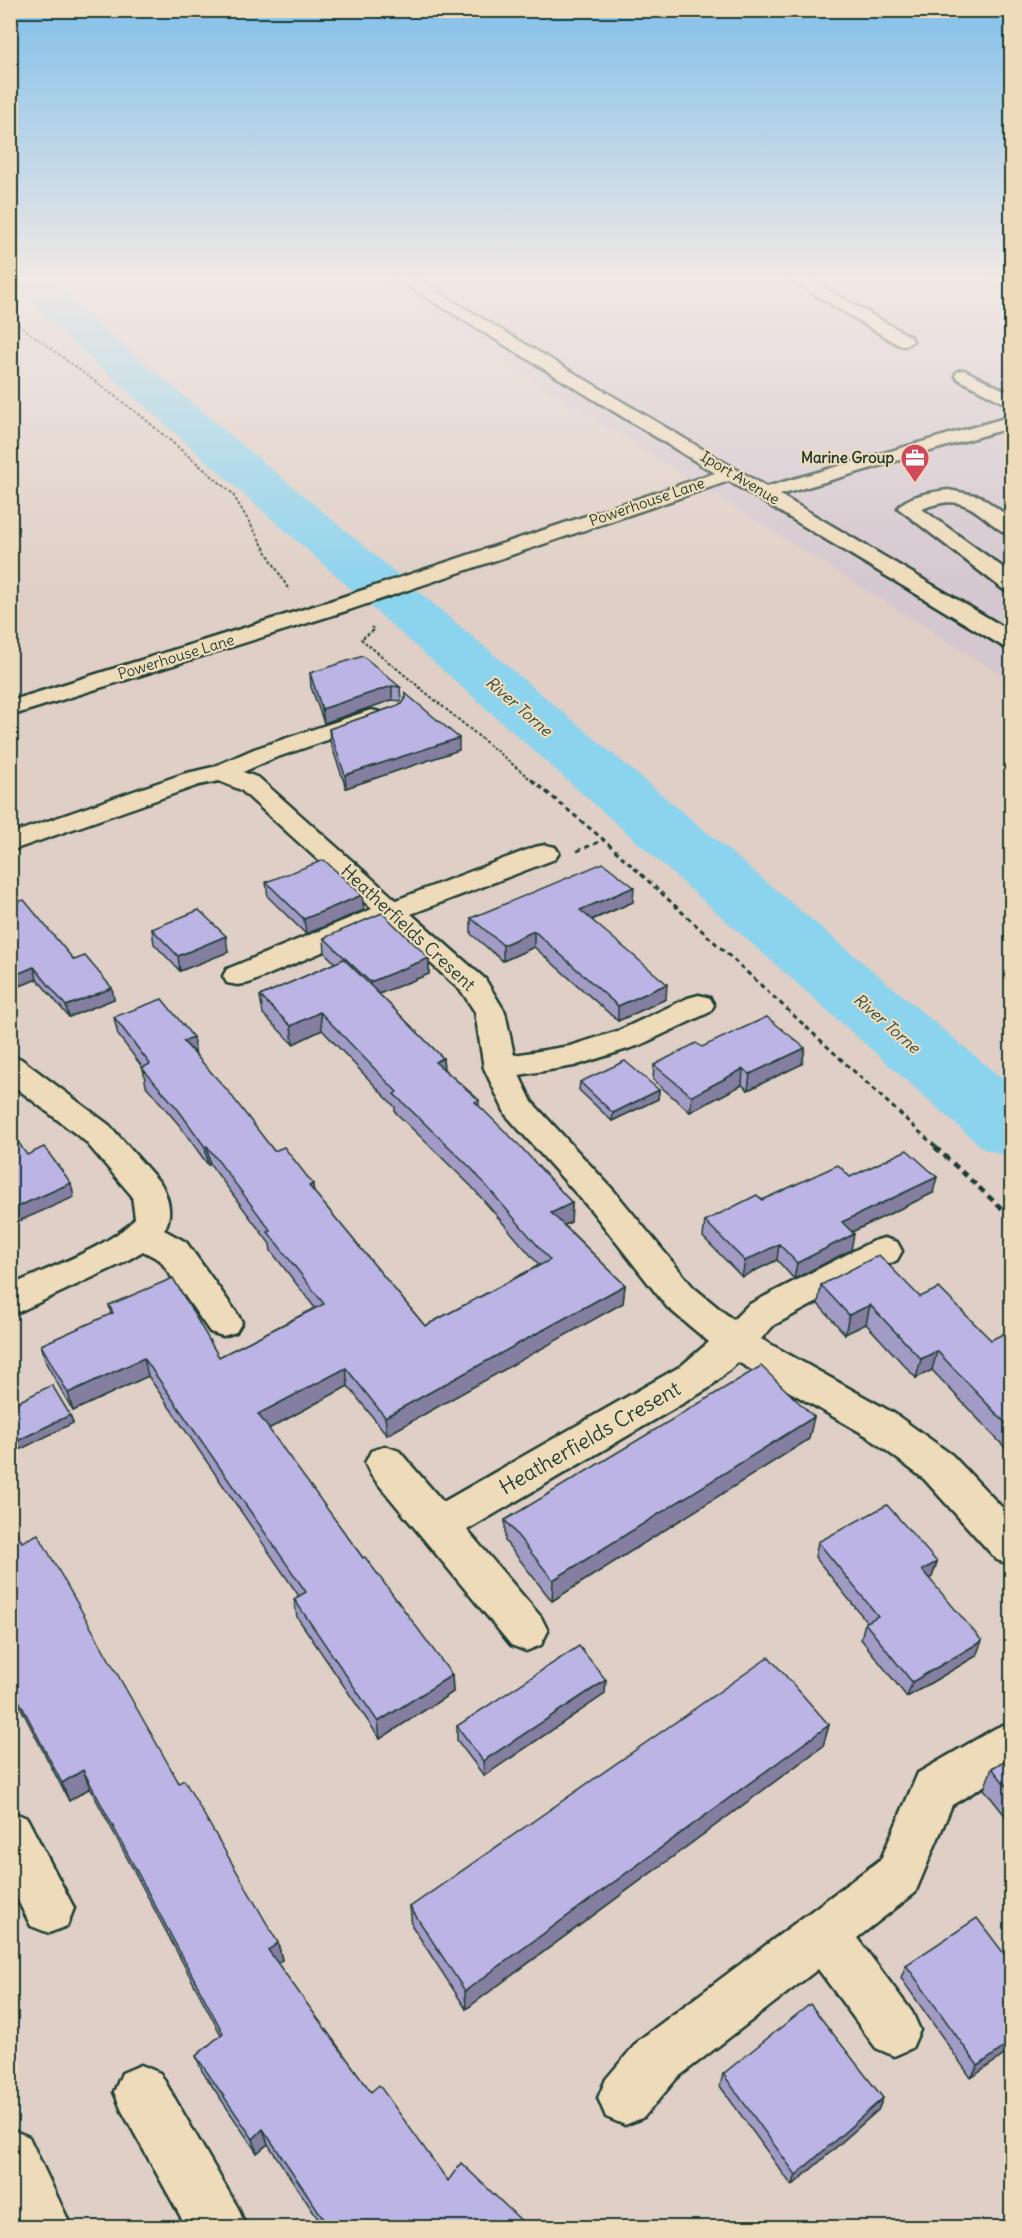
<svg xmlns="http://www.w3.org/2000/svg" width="1022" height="2238" font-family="Delius,sans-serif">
	<rect width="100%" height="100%" fill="#dfcfc6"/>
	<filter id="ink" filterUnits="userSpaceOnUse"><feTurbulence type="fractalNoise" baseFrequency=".0167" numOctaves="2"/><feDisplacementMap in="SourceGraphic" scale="12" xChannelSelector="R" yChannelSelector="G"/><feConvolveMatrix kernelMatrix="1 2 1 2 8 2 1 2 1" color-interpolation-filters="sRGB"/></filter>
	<g filter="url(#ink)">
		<path fill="#d4c7cf" d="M 373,280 L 1011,280 L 1011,681 Z"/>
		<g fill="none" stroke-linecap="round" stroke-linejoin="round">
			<path fill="#8cd3ee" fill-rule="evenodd" d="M 10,280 L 50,280 L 99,325 L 1012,1087 L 1012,1157 L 984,1149 L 71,341 L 16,288 Z"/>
			<g stroke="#1f3d34" stroke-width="5">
				<g id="minor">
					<path d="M 398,280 L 417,280 L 766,487 L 1012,416 L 1012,427 L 780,495 L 1012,632 L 1012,649 L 1004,647 L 729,481 L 349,610 L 10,716 L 10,701 L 333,600 L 715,473 Z"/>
					<path d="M 791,280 L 810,280 L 911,337 L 913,341 L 905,346 L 899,345 Z"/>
					<path d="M 990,280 L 1012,280 L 1012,290 L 993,283 Z"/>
					<path d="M 964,370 L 1012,394 L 1012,407 L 958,379 L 955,375 L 958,371 Z"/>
					<path d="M 948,490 L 980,496 L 1012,519 L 1012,535 C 1003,533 998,528 991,523 C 967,502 953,496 922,509 L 1012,574 L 1012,591 L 1004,590 L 898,508 C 907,495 933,492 948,490 Z"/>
					<path d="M 371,710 L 380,712 L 383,717 L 380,722 L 272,759 L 243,772 L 259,778 L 396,900 L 535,847 L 545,845 L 555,847 L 559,853 L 555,859 L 411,914 L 485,979 L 505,1012 L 514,1055 L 570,1046 L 618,1031 L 688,998 L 699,995 L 710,998 L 714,1005 L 710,1012 L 640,1045 L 574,1066 L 519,1075 L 532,1102 L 615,1192 L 693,1287 L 733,1320 L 748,1305 L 871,1242 L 884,1238 L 897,1242 L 902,1251 L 897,1260 L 774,1325 L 761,1339 L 895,1414 L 952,1455 L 1012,1518 L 1012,1565 L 997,1560 L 924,1479 L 867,1436 L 738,1362 L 709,1388 L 467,1530 L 541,1617 L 548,1631 L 541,1645 L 526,1651 L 511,1645 L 371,1475 L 365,1463 L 371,1451 L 385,1446 L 399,1451 L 443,1502 L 681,1366 L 709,1342 L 667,1307 L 591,1210 L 506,1115 L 484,1068 L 475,1012 L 462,992 L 388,924 L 249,983 L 238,985 L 227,983 L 223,976 L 227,969 L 372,909 L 241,790 L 219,781 L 199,785 L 10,851 L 10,834 L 183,774 L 213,767 L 254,749 Z"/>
					<path d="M 10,1056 L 21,1059 L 109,1125 L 161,1184 C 169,1198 173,1216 164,1230 L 186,1242 L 236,1312 L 242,1322 L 236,1332 L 223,1336 L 210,1332 L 160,1260 L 143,1251 L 121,1264 L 10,1316 L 10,1286 C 43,1270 114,1245 135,1218 L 132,1196 L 85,1141 L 10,1083 Z"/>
					<path d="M 1012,1721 L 1012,1769 L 952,1805 L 915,1893 L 857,1938 L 912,2012 L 920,2030 L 912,2048 L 894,2056 L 876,2048 L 818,1969 L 677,2078 L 644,2117 L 625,2125 L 606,2117 L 598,2098 L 606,2079 L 639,2040 L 881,1859 L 918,1773 L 996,1728 Z"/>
					<path d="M 10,1811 L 27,1818 L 74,1908 L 67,1926 L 49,1933 L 31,1926 L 10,1885 Z"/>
					<path d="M 141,2065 L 160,2073 L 238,2208 L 246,2228 L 187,2228 L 122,2111 L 114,2092 L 122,2073 Z"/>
					<path d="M 10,2129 L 29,2137 L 72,2228 L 15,2228 L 10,2218 Z"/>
				</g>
			</g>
			<g stroke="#1f3d34" stroke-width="2" stroke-dasharray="3 2" stroke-linecap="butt">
				<path d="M 10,318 L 140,415 L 232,493 L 289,590"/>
				<path d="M 371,627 L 374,630 L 361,639 L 534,782"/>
			</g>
			<g stroke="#1f3d34" stroke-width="3" stroke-dasharray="5 4" stroke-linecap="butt">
				<path d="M 532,780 L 604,840 L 937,1148"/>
				<path d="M 577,851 L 604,840"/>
			</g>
			<path stroke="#1f3d34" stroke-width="4.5" stroke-dasharray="7 5" stroke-linecap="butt" d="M 935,1147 L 1012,1218"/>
			<use href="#minor" fill="#eedbb9" fill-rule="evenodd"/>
		</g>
		<g fill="#a29bc5" stroke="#1f3d34" stroke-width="1.5">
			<path d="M 310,673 L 400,687 L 401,701 L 392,700 L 324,723 L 311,687 Z"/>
			<path d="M 405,693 L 459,750 L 346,788 L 330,741 L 329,729 L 402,704 L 405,700 Z"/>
			<path d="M 266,882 L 364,910 L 306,934 L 268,897 Z"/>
			<path d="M 633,902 L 592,920 L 666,999 L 618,1021 L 534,947 L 503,961 L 471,934 L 471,918 Z"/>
			<path d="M 10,904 L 74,960 L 114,999 L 69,1017 L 37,979 L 20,986 L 10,973 Z"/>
			<path d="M 152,929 L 228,952 L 180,971 L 154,944 Z"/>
			<path d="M 324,938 L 429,958 L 429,974 L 379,994 L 443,1058 L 444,1069 L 479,1100 L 479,1106 L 572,1203 L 571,1222 L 564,1225 L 625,1285 L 623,1303 L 387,1435 L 348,1386 L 268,1429 L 363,1558 L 452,1675 L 453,1692 L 380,1739 L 297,1617 L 294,1599 L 299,1596 L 148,1376 L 73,1411 L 46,1363 L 41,1345 L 111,1314 L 109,1305 L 219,1357 L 315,1308 L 271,1251 L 270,1244 L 210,1164 L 208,1165 L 180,1126 L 146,1086 L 143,1068 L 118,1035 L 114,1017 L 196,1055 L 274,1151 L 314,1192 L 425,1326 L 539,1265 L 471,1186 L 395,1112 L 395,1107 L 322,1030 L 293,1044 L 263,1014 L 260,996 L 335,963 L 325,953 Z"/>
			<path d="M 702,1047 L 805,1048 L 802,1064 L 748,1090 L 742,1085 L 690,1112 L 653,1080 L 654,1065 Z"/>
			<path d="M 580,1082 L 659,1090 L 658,1099 L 612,1121 L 579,1090 Z"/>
			<path d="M 850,1177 L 933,1193 L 852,1232 L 851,1250 L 794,1279 L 777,1260 L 742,1277 L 703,1237 L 705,1221 L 762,1200 Z"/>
			<path d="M 821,1285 L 920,1297 L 991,1340 L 1011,1336 L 1011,1454 L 932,1370 L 916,1378 L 866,1324 L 845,1334 L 818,1304 Z"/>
			<path d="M 10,1408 L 70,1415 L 73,1423 L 19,1450 L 10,1434 Z"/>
			<path d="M 809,1439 L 552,1601 L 505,1541 L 505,1520 Z"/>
			<path d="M 10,1522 L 22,1542 L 179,1783 L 278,1943 L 282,1960 L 277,1963 L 371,2092 L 448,2181 L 529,2228 L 324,2228 L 268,2144 L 257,2153 L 202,2071 L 196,2056 L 221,2035 L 90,1788 L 69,1801 L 10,1687 Z"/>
			<path d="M 818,1542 L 937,1562 L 932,1577 L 929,1579 L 976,1656 L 907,1697 L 861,1639 L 865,1623 L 867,1622 L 815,1557 Z"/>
			<path d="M 605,1694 L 484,1776 L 457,1740 L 457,1726 Z"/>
			<path d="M 829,1725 L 823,1746 L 466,2009 L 412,1926 L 410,1907 Z"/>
			<path d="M 1011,1757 L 1011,1823 L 984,1789 L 992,1768 Z"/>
			<path d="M 906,1965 L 1011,2050 L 971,2078 L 901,1978 Z"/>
			<path d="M 723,2074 L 883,2098 L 878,2110 L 792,2186 L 720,2086 Z"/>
		</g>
		<g fill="#847ea0" stroke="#1f3d34" stroke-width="1.5">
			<path d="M 392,686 L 392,700 L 324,723 L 322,709 Z"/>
			<path d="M 459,738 L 459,750 L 346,788 L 345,775 Z"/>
			<path d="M 634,887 L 633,902 L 579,925 L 580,910 Z"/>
			<path d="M 362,895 L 364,910 L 306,934 L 304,919 Z"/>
			<path d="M 534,931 L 534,947 L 503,961 L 503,945 Z"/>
			<path d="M 226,936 L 228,952 L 180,971 L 178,956 Z"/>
			<path d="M 429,958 L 429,974 L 371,997 L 370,982 Z"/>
			<path d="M 34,967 L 37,979 L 20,986 L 17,974 Z"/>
			<path d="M 667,984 L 666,999 L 618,1021 L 618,1006 Z"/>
			<path d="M 112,988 L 114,999 L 69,1017 L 66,1006 Z"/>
			<path d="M 320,1012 L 322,1030 L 293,1044 L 291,1026 Z"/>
			<path d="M 193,1037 L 196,1055 L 183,1041 Z"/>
			<path d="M 805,1048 L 802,1064 L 748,1090 L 750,1074 Z"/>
			<path d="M 443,1058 L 444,1076 L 435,1062 Z"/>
			<path d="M 743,1069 L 742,1085 L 690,1112 L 692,1096 Z"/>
			<path d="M 659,1090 L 658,1099 L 612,1121 L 613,1113 Z"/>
			<path d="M 207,1146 L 210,1164 L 208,1165 L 205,1147 Z"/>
			<path d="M 937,1177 L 933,1193 L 839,1238 L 842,1222 Z"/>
			<path d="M 71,1183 L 74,1197 L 10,1225 L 10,1210 Z"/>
			<path d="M 313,1184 L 315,1202 L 309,1186 Z"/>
			<path d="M 572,1203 L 571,1222 L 551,1231 L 551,1213 Z"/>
			<path d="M 854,1234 L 851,1250 L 794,1279 L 797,1263 Z"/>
			<path d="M 779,1244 L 777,1260 L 742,1277 L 745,1261 Z"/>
			<path d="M 625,1285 L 623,1303 L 387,1435 L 385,1417 Z"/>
			<path d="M 870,1305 L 866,1324 L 845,1334 L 849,1315 Z"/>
			<path d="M 937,1351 L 932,1370 L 916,1378 L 921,1359 Z"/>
			<path d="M 144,1358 L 148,1376 L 73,1411 L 68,1393 Z"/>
			<path d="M 346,1368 L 348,1386 L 261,1433 L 258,1414 Z"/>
			<path d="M 70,1415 L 73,1423 L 19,1450 L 17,1441 Z"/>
			<path d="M 814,1417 L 809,1439 L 552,1601 L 553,1580 Z"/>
			<path d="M 937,1562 L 932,1577 L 917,1585 L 922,1570 Z"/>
			<path d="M 982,1641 L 976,1656 L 907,1697 L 912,1682 Z"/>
			<path d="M 452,1675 L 453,1692 L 380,1739 L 378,1722 Z"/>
			<path d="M 606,1680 L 605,1694 L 484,1776 L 483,1761 Z"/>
			<path d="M 829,1725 L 823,1746 L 466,2009 L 465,1991 Z"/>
			<path d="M 83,1770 L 90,1788 L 69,1801 L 62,1783 Z"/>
			<path d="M 278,1943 L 282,1960 L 272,1967 L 268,1950 Z"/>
			<path d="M 1011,2042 L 1011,2050 L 971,2078 L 978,2066 Z"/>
			<path d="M 883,2098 L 878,2110 L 792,2186 L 796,2175 Z"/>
			<path d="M 263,2129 L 268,2144 L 257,2153 L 253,2139 Z"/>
		</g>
		<g fill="#bcb4e5" stroke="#1f3d34" stroke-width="1.5">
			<path d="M 363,656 L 400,687 L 392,686 L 322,709 L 310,673 Z"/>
			<path d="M 405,693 L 459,738 L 345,775 L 329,729 L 402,704 L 406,698 Z"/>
			<path d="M 324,860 L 362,895 L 304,919 L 266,882 Z"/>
			<path d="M 603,863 L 634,887 L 580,910 L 667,984 L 618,1006 L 534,931 L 503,945 L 471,918 Z"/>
			<path d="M 24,900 L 74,960 L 85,956 L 112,988 L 66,1006 L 34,967 L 17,974 L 10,966 L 10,904 Z"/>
			<path d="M 199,910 L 226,936 L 178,956 L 152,929 Z"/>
			<path d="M 382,913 L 429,958 L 370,982 L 324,938 Z"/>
			<path d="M 344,959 L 443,1058 L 435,1062 L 479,1100 L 475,1102 L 519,1145 L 572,1203 L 551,1213 L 625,1285 L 385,1417 L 346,1368 L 258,1414 L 363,1558 L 365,1557 L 452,1675 L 378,1722 L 294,1599 L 306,1592 L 144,1358 L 68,1393 L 41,1345 L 113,1313 L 109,1305 L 173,1278 L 219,1357 L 324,1304 L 268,1232 L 271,1231 L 207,1146 L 205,1147 L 177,1108 L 142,1068 L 150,1064 L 114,1017 L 162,999 L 193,1037 L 183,1041 L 228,1091 L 274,1151 L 284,1147 L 313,1184 L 309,1186 L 425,1326 L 550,1260 L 471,1168 L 394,1094 L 397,1092 L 320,1012 L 291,1026 L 260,996 Z"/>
			<path d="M 767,1017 L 805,1048 L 750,1074 L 743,1069 L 692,1096 L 654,1065 L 696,1043 L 702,1047 Z"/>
			<path d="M 625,1061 L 659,1090 L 613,1113 L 580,1082 Z"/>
			<path d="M 10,1130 L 27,1155 L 44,1147 L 71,1183 L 10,1210 Z"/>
			<path d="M 907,1150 L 937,1177 L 842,1222 L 854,1234 L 797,1263 L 779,1244 L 745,1261 L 705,1221 L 757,1195 L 762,1200 L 838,1165 L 850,1177 Z"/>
			<path d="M 879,1255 L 920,1297 L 939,1288 L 991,1340 L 1007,1332 L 1011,1336 L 1011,1429 L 937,1351 L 921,1359 L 870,1305 L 849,1315 L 821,1285 Z"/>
			<path d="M 761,1366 L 814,1417 L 553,1580 L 505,1520 Z"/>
			<path d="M 52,1385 L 70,1415 L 17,1441 L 10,1431 L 10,1408 L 18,1402 Z"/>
			<path d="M 887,1505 L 937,1562 L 922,1570 L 982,1641 L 912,1682 L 865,1623 L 878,1616 L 818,1542 Z"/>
			<path d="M 10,1522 L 22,1542 L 38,1534 L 179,1783 L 184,1780 L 278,1943 L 268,1950 L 371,2092 L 379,2085 L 448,2181 L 461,2163 L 529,2228 L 330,2228 L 263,2129 L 253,2139 L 196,2056 L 223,2033 L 83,1770 L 62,1783 L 10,1683 Z"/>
			<path d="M 579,1646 L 606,1680 L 483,1761 L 457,1726 Z"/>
			<path d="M 769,1657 L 829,1725 L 465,1991 L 410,1907 Z"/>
			<path d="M 1011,1757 L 1011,1792 L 992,1768 Z"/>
			<path d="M 977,1918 L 1011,1963 L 1011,2042 L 978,2066 L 906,1965 Z"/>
			<path d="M 810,2004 L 883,2098 L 796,2175 L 723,2074 Z"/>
			<path d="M 1011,2218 L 1011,2228 L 982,2228 Z"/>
		</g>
	</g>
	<linearGradient id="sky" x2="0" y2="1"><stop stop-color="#83c0ea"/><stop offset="0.47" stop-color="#f1e9e5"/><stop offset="1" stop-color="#f1e9e5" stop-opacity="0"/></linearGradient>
	<rect width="1022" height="593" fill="url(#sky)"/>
	<defs>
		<g id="office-pin" transform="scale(1.5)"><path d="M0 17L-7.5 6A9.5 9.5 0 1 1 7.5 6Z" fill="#d1495b" stroke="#eedbb9"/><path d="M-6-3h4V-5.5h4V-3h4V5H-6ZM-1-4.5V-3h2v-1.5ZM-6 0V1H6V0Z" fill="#fff"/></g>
	</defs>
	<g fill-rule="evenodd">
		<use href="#office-pin" x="915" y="458"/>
	</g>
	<g text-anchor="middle" stroke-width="4.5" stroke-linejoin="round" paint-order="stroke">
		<g font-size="15" font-weight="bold" fill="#1f3d34" stroke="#eedbb9" text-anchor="end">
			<text x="894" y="463">Marine Group</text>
		</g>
		<g font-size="15" fill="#1f3d34" stroke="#eedbb9">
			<text transform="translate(740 478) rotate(31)" y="5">Iport Avenue</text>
			<text transform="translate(647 502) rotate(-19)" y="5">Powerhouse Lane</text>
			<text transform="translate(176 657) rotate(-17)" y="5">Powerhouse Lane</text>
		</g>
		<g font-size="16" font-style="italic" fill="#2a4c47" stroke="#eedbb9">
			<text transform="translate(519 706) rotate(41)" y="6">River Torne</text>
			<text transform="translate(887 1023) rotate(41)" y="6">River Torne</text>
		</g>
		<g font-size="18" fill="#1f3d34" stroke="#eedbb9">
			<text transform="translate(408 928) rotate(43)" y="6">Heatherfields Cresent</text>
		</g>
		<g font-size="21" fill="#1f3d34" stroke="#eedbb9">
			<text transform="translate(590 1438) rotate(-30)" y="7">Heatherfields Cresent</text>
		</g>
	</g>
	<rect width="1022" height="2238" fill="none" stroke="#eedbb9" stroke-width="36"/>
	<rect x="18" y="18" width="986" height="2202" fill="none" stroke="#1f3d34" stroke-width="2" filter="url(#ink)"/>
</svg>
